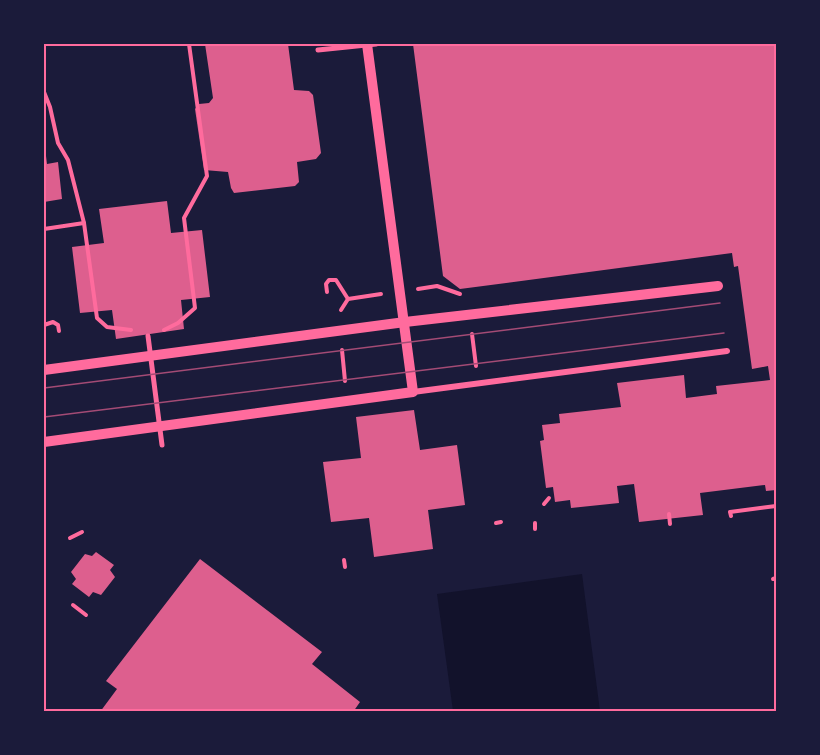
<svg xmlns="http://www.w3.org/2000/svg" width="820" height="755" font-family="Signika,sans-serif">
	<rect width="100%" height="100%" fill="#1b1b3a"/>
	<path fill="#12122b" d="M 582,574 L 600,711 L 453,711 L 437,594 Z"/>
	<g fill="#dd5f8e">
		<path d="M 205,44 L 288,44 L 294,90 L 309,91 L 313,95 L 321,153 L 316,159 L 297,162 L 299,182 L 295,186 L 234,193 L 231,188 L 228,172 L 204,170 L 195,109 L 199,104 L 209,103 L 213,98 Z"/>
		<path d="M 413,44 L 776,44 L 776,490 L 766,491 L 765,485 L 700,493 L 703,515 L 639,522 L 634,484 L 617,486 L 619,503 L 571,508 L 570,500 L 555,502 L 553,487 L 546,488 L 540,441 L 544,440 L 542,425 L 560,423 L 559,414 L 621,407 L 617,383 L 684,375 L 686,398 L 717,394 L 716,386 L 770,380 L 768,366 L 752,369 L 738,266 L 734,267 L 732,253 L 460,289 L 443,276 Z"/>
		<path d="M 45,148 L 47,164 L 58,162 L 62,199 L 44,202 Z"/>
		<path d="M 167,201 L 171,233 L 202,230 L 210,297 L 181,300 L 184,329 L 116,339 L 112,310 L 80,313 L 72,247 L 104,243 L 99,209 Z"/>
		<path d="M 414,410 L 420,450 L 457,445 L 465,505 L 428,510 L 433,549 L 374,557 L 369,518 L 331,522 L 323,462 L 361,458 L 356,417 Z"/>
		<path d="M 96,552 L 114,565 L 110,570 L 115,577 L 101,595 L 93,592 L 89,597 L 72,584 L 76,579 L 71,572 L 85,554 L 92,556 Z"/>
		<path d="M 200,559 L 322,652 L 312,664 L 360,702 L 353,712 L 100,712 L 117,689 L 106,681 Z"/>
	</g>
	<g fill="none" stroke-linecap="round" stroke-linejoin="round">
		<g stroke="#ff6b9d" stroke-width="4">
			<path d="M 44,92 L 50,107 L 58,143 L 68,160 L 84,223 L 97,318 L 107,327 L 131,330"/>
			<path d="M 44,229 L 84,223"/>
			<path d="M 418,289 L 437,286 L 460,294"/>
			<path d="M 327,292 L 326,284 L 329,280 L 336,280 L 348,299"/>
			<path d="M 341,310 L 348,299 L 381,294"/>
			<path d="M 44,325 L 53,322 L 58,325 L 59,331"/>
			<path d="M 164,330 L 178,323 L 195,308 L 184,218 L 207,176 L 189,44"/>
			<path d="M 472,334 L 476,366"/>
			<path d="M 342,350 L 345,381"/>
			<path d="M 544,504 L 549,498"/>
			<path d="M 669,514 L 670,524"/>
			<path d="M 731,516 L 730,512 L 776,506"/>
			<path d="M 496,523 L 501,522"/>
			<path d="M 535,523 L 535,529"/>
			<path d="M 70,538 L 82,532"/>
			<path d="M 344,560 L 345,567"/>
			<path d="M 773,579 L 776,578"/>
			<path d="M 73,605 L 86,615"/>
		</g>
		<g stroke="#ff6b9d" stroke-width="5">
			<path d="M 318,50 L 376,44"/>
			<path d="M 148,336 L 162,445"/>
		</g>
		<path stroke="#ff6b9d" stroke-width="6" d="M 413,392 L 727,351"/>
		<g stroke="#ff6b9d" stroke-width="10">
			<path d="M 44,370 L 405,322 L 718,286"/>
			<path d="M 44,442 L 413,392 L 367,44"/>
		</g>
		<g stroke="#a44b75" stroke-width="1.5">
			<path d="M 44,388 L 720,303"/>
			<path d="M 44,417 L 724,333"/>
		</g>
	</g>
	<rect width="820" height="755" fill="none" stroke="#1b1b3a" stroke-width="90"/>
	<rect x="45" y="45" width="730" height="665" fill="none" stroke="#ff6b9d" stroke-width="2"/>
</svg>
